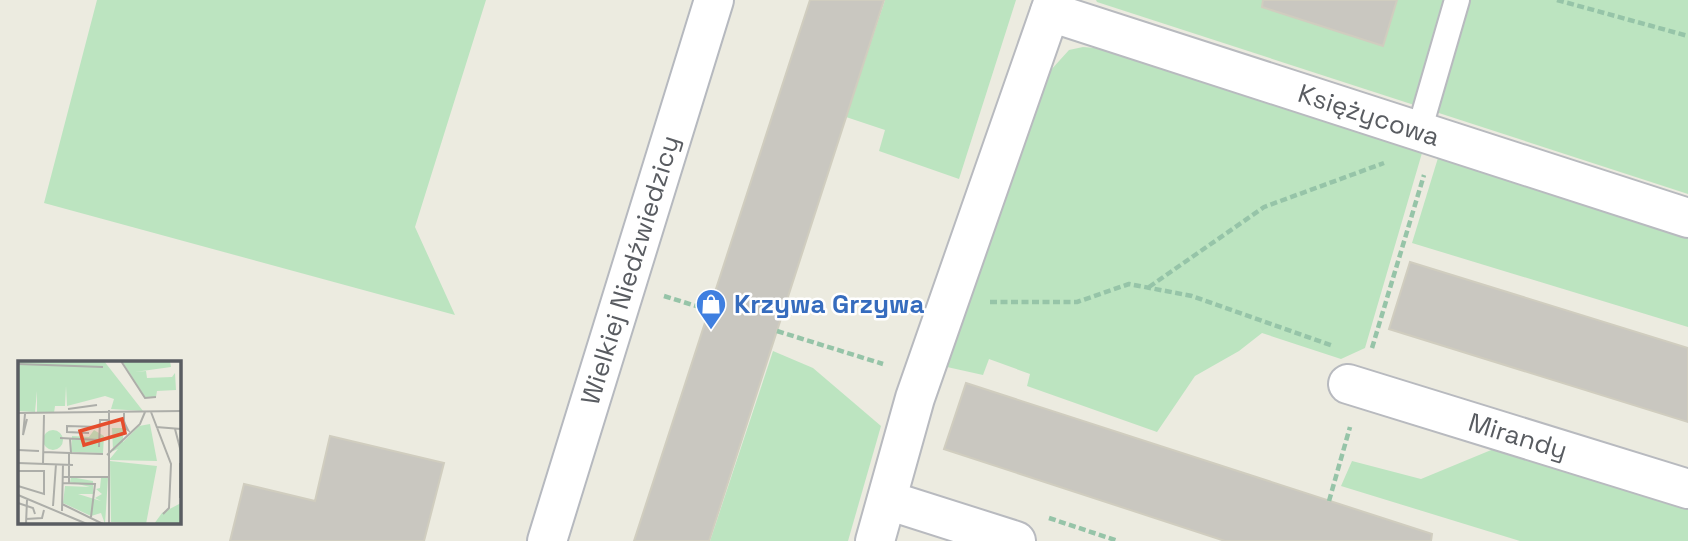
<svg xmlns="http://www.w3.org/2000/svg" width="1688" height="541" font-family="'Space Grotesk',sans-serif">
	<rect width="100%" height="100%" fill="#ecebe0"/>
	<g fill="#bce4c0">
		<path d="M 97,0 L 486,0 L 415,227 L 455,315 L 44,203 Z"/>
		<path d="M 885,0 L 1016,0 L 959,179 L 879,151 L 885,130 L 846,117 Z"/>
		<path d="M 1096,0 L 1688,0 L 1688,194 L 1097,2 Z"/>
		<path d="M 1083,47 L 1108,49 L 1171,67 L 1422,153 L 1365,348 L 1341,359 L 1262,333 L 1239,351 L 1195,376 L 1157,432 L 1027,386 L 1030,374 L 989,359 L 983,375 L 947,367 L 960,314 L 1050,71 L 1069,50 Z"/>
		<path d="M 1441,148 L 1688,230 L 1688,327 L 1412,243 Z"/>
		<path d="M 773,351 L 813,368 L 881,426 L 848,541 L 710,541 Z"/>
		<path d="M 1496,448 L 1688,507 L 1688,541 L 1520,541 L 1341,486 L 1352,461 L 1421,479 Z"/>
	</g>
	<g fill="#c9c7c0" stroke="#d0cdbf" stroke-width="2">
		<path d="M 810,0 L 884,0 L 709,541 L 634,541 Z"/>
		<path d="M 1263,0 L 1397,0 L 1383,46 L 1262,7 Z"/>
		<path d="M 1410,262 L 1688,348 L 1688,422 L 1389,329 Z"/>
		<path d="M 966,383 L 1432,534 L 1431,541 L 1225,541 L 944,449 Z"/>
		<path d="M 330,436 L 444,463 L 424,541 L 230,541 L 244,484 L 315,501 Z"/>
	</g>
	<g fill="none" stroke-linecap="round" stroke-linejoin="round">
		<g stroke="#b8babf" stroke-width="28">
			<path id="lane" d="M 1419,131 L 1457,0"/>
		</g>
		<g stroke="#b8babf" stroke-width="42">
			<g id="street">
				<path d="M 1050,12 L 1688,218"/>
				<path d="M 1348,384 L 1688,489"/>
				<path d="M 887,500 L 1016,541"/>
				<path d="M 875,541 L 915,398 L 1054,0"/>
			</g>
		</g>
		<g stroke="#b6b9bf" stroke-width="42">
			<path id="secondary" d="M 547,541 L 714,0"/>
		</g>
		<g stroke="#96c4a8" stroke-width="4.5" stroke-dasharray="7 3.5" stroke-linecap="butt">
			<path d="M 1557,0 L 1688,36"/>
			<path d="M 1149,287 L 1264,207 L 1384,163"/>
			<path d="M 664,296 L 709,310"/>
			<path d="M 990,302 L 1077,302 L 1129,284 L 1192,296 L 1333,346"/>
			<path d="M 777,331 L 883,364"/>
			<path d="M 1372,348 L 1424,175"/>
			<path d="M 1329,501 L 1350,427"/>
			<path d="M 1049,518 L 1118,541"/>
		</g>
		<use href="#lane" stroke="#fff" stroke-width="24"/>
		<use href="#street" stroke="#fff" stroke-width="38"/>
		<use href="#secondary" stroke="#fff" stroke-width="38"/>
	</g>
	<defs>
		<g id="shop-pin" transform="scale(1.575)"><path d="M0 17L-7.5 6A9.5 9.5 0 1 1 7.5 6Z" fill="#3f7fe0" stroke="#fff"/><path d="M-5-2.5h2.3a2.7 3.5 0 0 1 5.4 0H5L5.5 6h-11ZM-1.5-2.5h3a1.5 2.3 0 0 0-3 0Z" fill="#fff"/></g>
	</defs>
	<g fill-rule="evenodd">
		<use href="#shop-pin" x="711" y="304"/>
	</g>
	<g text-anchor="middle" stroke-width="5" stroke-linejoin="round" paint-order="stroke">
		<g font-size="26" fill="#595c61" stroke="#fff">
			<text transform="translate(1369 115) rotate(18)" y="9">Księżycowa</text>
			<text transform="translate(630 270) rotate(-73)" y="9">Wielkiej Niedźwiedzicy</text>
			<text transform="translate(1518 436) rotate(17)" y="9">Mirandy</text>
		</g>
		<g font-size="26" font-weight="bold" fill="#366cbe" stroke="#fff" text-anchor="start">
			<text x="734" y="313">Krzywa Grzywa</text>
		</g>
	</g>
	<g transform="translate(18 361)">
		<rect width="163" height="163" fill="#ecebe0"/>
		<path d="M 0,0 L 86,0 L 125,50 L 93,48 L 96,38 L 87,35 L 49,45 L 48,25 L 47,45 L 37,45 L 36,52 L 19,51 L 19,30 L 17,51 L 0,50 ZM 104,0 L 152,0 L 153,6 L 117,11 L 128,10 L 129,17 L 154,16 L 157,12 L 158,29 L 139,30 L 138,36 L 127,36 ZM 132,63 L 139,100 L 91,99 L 100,88 L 95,90 L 94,67 L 105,67 L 105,81 L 121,65 ZM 76,69 L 86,75 L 85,92 L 53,91 L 54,75 L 71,76 ZM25 79a10 10 0 1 1 20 0a10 10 0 1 1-20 0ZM 92,100 L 139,105 L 128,163 L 93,161 ZM 53,116 L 75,120 L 75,133 L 60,133 L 83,140 L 77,137 L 84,133 L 78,128 L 82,127 L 83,117 L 90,117 L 87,163 L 83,152 L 73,155 L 45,142 L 47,125 L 72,126 L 52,121 ZM 163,142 L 163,163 L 136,163 L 144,152 Z" fill="#bce4c0"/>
		<path fill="none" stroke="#adaea9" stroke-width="2" d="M 103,0 L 127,37 L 138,36M 0,3 L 85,6M 50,48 L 79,44M 91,49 L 91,163M 133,51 L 153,103 L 151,147 L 145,153M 0,52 L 163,50M 106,52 L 106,60 L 107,63 L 107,67 L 110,69 L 107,63M 7,53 L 5,74 L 9,58M 138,66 L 163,68M 157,68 L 163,91M 71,72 L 49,71 L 49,65 L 82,66M 42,77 L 81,79M 52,78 L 53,92 L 85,93M 81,86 L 82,59 L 90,59M 0,89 L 21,90M 25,91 L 51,92 L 51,122M 89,94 L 122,63 L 127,51M 0,102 L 55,104M 25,103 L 26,54M 0,110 L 26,110 L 26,133 L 0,125M 44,116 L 92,116M 44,122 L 77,123 L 73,156M 0,134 L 69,163M 162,137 L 162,102M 0,142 L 15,147 L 17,153M 44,143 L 85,163M 35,145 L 38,103M 44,150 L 45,103M 8,158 L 24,157 L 26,149M 8,163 L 9,139"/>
		<path fill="#e64d2c" fill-opacity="0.15" stroke="#e64d2c" stroke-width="3.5" d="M 104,58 L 107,72 L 66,84 L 62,70 Z"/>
		<rect width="163" height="163" fill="none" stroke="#595c61" stroke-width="3.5"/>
	</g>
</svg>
